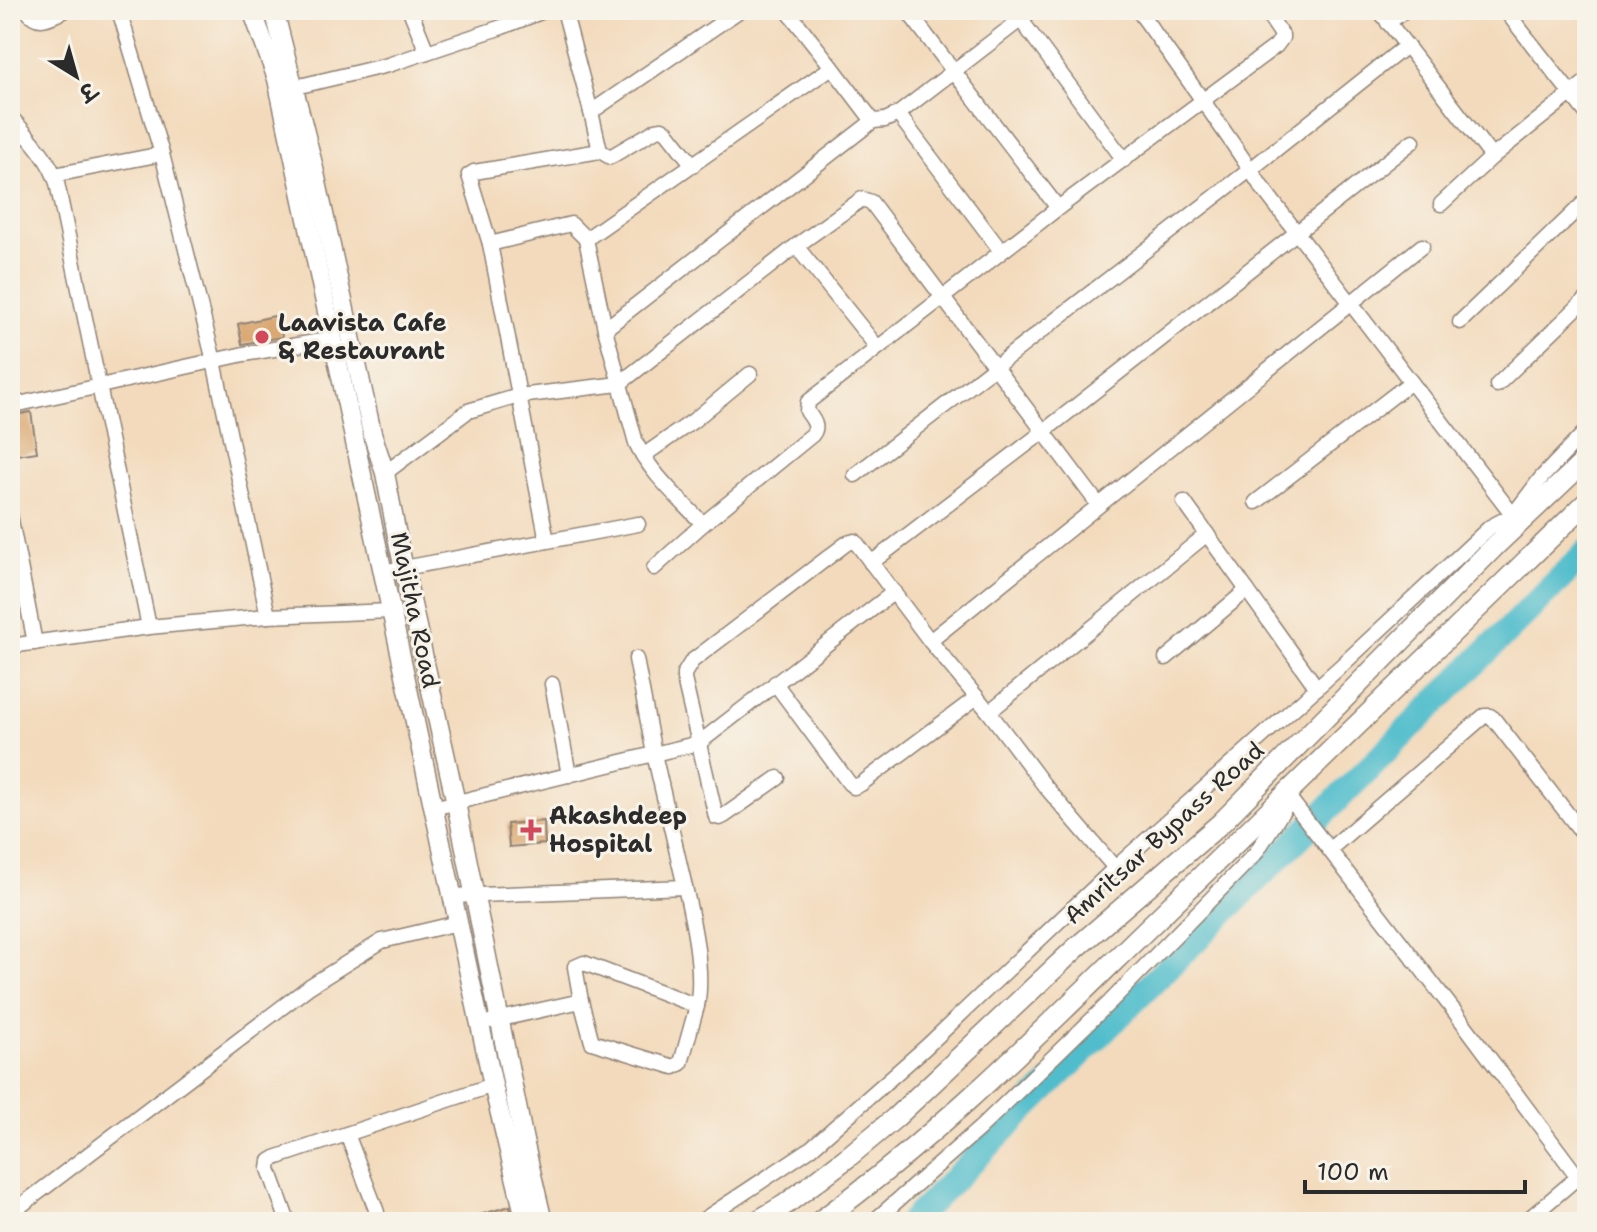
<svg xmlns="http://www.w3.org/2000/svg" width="1597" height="1232" font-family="'Shantell Sans','Playpen Sans Deva',sans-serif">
	<rect width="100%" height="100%" fill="#f7f3e8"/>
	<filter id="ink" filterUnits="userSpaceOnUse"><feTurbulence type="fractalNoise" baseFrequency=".0125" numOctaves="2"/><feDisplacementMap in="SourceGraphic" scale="16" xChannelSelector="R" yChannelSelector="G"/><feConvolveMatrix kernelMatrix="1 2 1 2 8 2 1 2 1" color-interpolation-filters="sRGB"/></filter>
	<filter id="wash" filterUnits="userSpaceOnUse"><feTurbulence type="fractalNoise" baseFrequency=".006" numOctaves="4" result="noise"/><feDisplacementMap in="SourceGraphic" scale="32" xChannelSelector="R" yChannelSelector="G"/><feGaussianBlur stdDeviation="1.8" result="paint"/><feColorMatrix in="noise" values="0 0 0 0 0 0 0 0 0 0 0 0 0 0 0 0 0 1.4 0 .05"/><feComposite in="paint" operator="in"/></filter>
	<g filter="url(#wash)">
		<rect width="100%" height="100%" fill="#f3dabc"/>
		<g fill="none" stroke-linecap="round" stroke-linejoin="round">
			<path stroke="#51bdcc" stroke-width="26" d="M 911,1222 L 1587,552"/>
		</g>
		<g id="blocks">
			<g fill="#d8a167">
				<path d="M 279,315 L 282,337 L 242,344 L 238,324 Z"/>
				<path d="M 31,412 L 37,452 L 10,456 L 10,416 Z"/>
				<path d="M 544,821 L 545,844 L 509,847 L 507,824 Z"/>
				<path d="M 510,1206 L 514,1222 L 466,1222 L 466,1219 Z"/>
			</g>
		</g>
	</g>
	<g filter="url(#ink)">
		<use href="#blocks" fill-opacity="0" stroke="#8f8274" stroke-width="2"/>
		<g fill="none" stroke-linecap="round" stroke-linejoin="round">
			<g stroke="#8f8274" stroke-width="17">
				<g id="minor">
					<path d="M 27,10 C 38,27 51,16 66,10"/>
					<path d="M 119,10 L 162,154 L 214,361 L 268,616"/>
					<path d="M 410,10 L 427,52"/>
					<path d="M 564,10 L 591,112"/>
					<path d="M 907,10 L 1058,208"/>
					<path d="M 1138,10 C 1180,68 1222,126 1261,186 L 1513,515 L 1542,477 L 1587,430"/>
					<path d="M 1379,10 L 1492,157"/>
					<path d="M 1505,10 L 1587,114"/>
					<path d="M 1021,20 L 1124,160"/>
					<path d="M 1388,23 L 1405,10"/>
					<path d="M 287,89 L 388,65 L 502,27 L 546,10"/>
					<path d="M 898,114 L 1001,251"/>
					<path d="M 10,116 C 28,137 49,157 57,183 L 149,627"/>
					<path d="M 873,121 L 885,120 L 898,114 L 1033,10"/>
					<path d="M 600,151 L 591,112 L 740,10"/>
					<path d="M 54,175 L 162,154"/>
					<path d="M 1441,204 L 1492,157 L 1587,81"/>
					<path d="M 586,239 L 571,224 L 490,244 L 469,175 L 474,172 L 600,151 L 610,157 L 656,130 L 662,129 L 667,132 L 693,165"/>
					<path d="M 490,244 L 547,541"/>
					<path d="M 796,246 L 877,347"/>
					<path d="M 1460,322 L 1587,200"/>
					<path d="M 605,329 L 873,121 L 832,67"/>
					<path d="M 1497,385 L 1587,298"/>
					<path d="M 10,406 L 244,354 L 333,339"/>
					<path d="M 643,456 L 693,421 L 750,374"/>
					<path d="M 385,473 L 468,411 L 519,396 L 619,384 L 796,246 L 862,199 L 871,202 L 1098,504"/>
					<path d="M 855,475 L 1251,169 L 1406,46"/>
					<path d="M 1184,502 L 1317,688"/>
					<path d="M 1256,502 L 1411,382"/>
					<path d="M 10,515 L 35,643"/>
					<path d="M 703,524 C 679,498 651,474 636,443 L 605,329 L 586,239 L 832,67 L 787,10"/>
					<path d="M 871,563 L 1043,432 L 1413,141"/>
					<path d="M 654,568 L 703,524 L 812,435 C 820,426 812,419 807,411 L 808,402 L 1058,208 L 1276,46 L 1282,38 L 1282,35 L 1265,10"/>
					<path d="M 383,572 L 638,524"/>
					<path d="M 930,641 L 1422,246"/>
					<path d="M 10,646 L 149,627 L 268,616 L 391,611"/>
					<path d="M 1166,658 L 1247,590"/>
					<path d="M 636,659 L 654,754 L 685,887"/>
					<path d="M 775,683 L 849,783 L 854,787 L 861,784 L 977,697"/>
					<path d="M 552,684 L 569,775"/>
					<path d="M 989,712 L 1207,534"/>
					<path d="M 778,778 L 724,816 L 720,818 L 716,817 L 684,679 L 684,674 L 692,661 L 847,543 L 855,541 L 930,641 L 989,712 L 1044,785 L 1115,868"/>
					<path d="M 1290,799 L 1461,1020 L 1587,1189"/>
					<path d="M 433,808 L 699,743 L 894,592"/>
					<path d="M 1330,849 L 1484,716 L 1490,716 L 1493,718 L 1587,839"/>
					<path d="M 452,896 L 685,887 C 693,922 704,971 697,1006 L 584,963 L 575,967 L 581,1001 L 492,1021"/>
					<path d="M 581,1001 L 592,1042 L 674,1067 L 681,1063 L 697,1006"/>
					<path d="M 347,1134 L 377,1212"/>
					<path d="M 10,1214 L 310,986 L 382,941 L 458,923"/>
					<path d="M 288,1222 L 269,1169 L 270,1161 L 275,1158 L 493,1085"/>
					<path d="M 700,1222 L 810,1149 L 926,1047 L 1115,868 L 1340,667 L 1490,527 L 1530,506"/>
					<path d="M 873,1222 L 980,1128 L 1110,1002 L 1255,854 L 1291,798"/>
					<path d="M 1525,1222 L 1578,1177"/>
				</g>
			</g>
			<g stroke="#8f8274" stroke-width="21">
				<g id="major">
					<path d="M 252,10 L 277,79 L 493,1085 L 526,1222"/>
					<path d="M 274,10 L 313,164 L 372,433 L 385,473 L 399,546 L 456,803 L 524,1141 L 543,1222"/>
				</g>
			</g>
			<g stroke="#8f8274" stroke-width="23">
				<g id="highway">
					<path d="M 756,1222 L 786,1204 L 848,1157 L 895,1118 L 1076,948 L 1221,823 L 1497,544 L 1587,459"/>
					<path d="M 819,1222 C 939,1135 1043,1030 1148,928 C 1295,786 1441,644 1587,502"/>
				</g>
			</g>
			<use href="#minor" stroke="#fff" stroke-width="14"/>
			<use href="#major" stroke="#fff" stroke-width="18"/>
			<use href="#highway" stroke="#fff" stroke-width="20"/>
		</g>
	</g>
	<g fill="#d1495b" stroke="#f7f3e8" stroke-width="3">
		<circle cx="262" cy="337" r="8"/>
		<path d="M527 818h8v8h8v8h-8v8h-8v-8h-8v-8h8z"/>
	</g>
	<g text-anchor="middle" stroke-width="6" stroke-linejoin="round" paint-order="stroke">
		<g font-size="24" font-weight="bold" fill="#2b2b2b" stroke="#f7f3e8" text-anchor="start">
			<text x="278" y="331">Laavista Cafe<tspan x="278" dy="28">&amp; Restaurant</tspan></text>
			<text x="549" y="824">Akashdeep<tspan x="549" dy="28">Hospital</tspan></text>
		</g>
		<g font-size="24" fill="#2b2b2b" stroke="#f7f3e8">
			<text transform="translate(415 610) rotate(78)" y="8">Majitha Road</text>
			<text transform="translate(1164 833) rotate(-42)" y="8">Amritsar Bypass Road</text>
		</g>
	</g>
	<rect width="1597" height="1232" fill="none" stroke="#f7f3e8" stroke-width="40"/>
	<g transform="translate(76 76) rotate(143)" stroke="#f7f3e8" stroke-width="6" paint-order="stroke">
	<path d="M0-6L14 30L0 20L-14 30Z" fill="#2b2b2b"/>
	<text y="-12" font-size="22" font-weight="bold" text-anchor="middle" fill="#2b2b2b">उ</text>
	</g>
	<path d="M1305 1180v12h220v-12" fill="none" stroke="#2b2b2b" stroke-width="4"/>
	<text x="1317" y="1180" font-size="24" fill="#2b2b2b" stroke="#f7f3e8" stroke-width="6" paint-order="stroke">100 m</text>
</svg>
